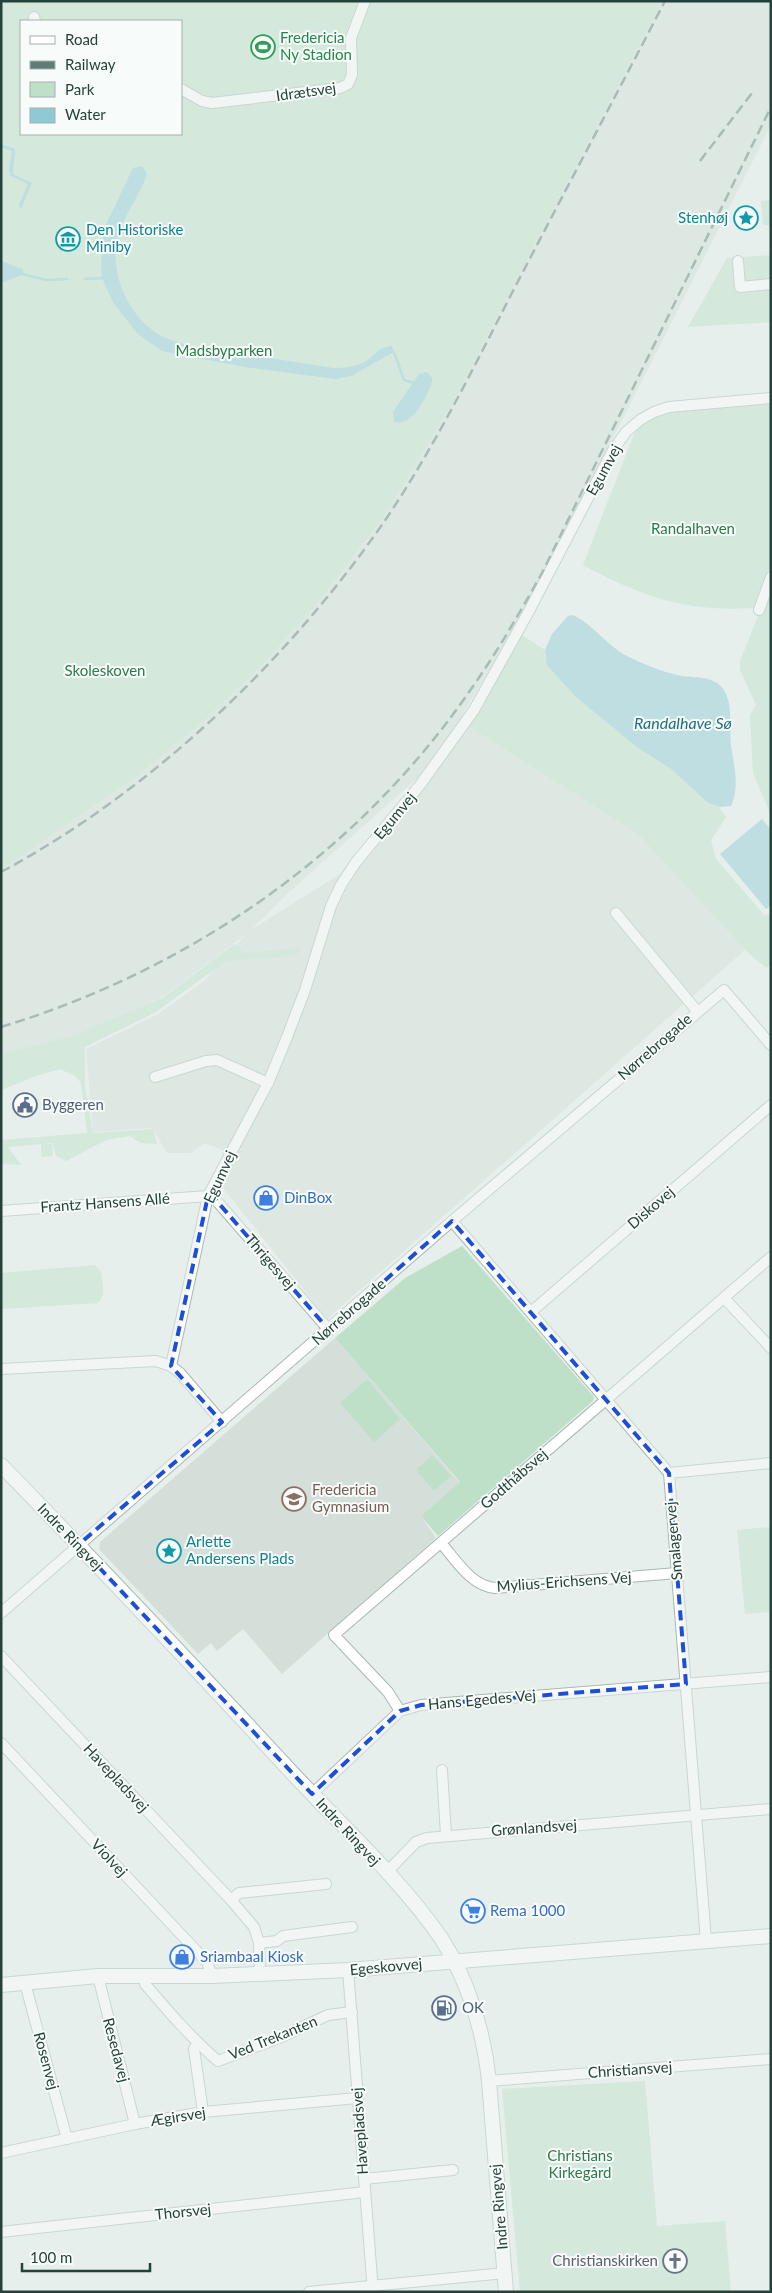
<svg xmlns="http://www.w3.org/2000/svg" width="772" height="2293" font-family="Lato,sans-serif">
	<rect width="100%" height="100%" fill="#e6efeb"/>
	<g fill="#d4dfda" fill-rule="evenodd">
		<path d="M 659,1 L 771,1 L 771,125 L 530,603 L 465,710 L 458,726 L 468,726 L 638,834 L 745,950 L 327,1319 L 223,1188 L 223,1150 L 204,1143 L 191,1153 L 167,1153 L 152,1128 L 93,1132 L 86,1049 L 158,1014 L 204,981 L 246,934 L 164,996 L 73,1038 L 1,1055 L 1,870 L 136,777 L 196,728 L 253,674 L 312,610 L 364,543 ZM 422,774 L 340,874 L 251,930 L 287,894 Z"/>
		<path d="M 335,1338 L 460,1483 L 421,1516 L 436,1538 L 282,1674 L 243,1629 L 217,1651 L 211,1643 L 198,1654 L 99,1549 L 100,1542 Z"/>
	</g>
	<g fill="#bfe0c8" fill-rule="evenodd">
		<path d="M 1,1 L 662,1 L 452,404 L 382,519 L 312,610 L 253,674 L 196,728 L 136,777 L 1,870 ZM 21,21 L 181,21 L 181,134 L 21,134 Z"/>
		<path d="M 771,200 L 771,225 L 763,225 L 761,201 Z"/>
		<path d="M 771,255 L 771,322 L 688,327 L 727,258 Z"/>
		<path d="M 771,402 L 771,563 L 754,608 C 685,612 643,597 583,565 L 636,429 L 662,414 L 685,409 Z"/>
		<path d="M 771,584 L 771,815 L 753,773 L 750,715 L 756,705 L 740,670 L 740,661 Z"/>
		<path d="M 522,635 L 545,650 L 545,656 L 577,698 L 638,748 L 671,769 L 707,802 L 719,807 L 726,817 L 711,840 L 716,859 L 765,916 L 771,912 L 771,964 L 766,968 L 745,950 L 638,834 L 468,726 Z"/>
		<path d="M 234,944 L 245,953 L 299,948 L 298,955 L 226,961 L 156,1012 L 85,1047 L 85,1086 L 93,1133 L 153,1129 L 157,1144 L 140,1143 L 130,1136 L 106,1140 L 66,1161 L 56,1156 L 53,1143 L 44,1144 L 52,1144 L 53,1156 L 42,1157 L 41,1144 L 8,1147 L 21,1165 L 1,1164 L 1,1140 L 87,1133 L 81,1083 L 75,1076 L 60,1069 L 36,1076 L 1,1090 L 1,1054 L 73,1036 L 164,997 Z"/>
		<path d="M 462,1246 L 594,1397 L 593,1401 L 438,1536 L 421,1516 L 460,1482 L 335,1338 L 405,1278 Z"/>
		<path d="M 95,1265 L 101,1272 C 102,1282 107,1297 97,1303 L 1,1309 L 1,1273 Z"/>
		<path d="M 367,1379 L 400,1419 L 374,1442 L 340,1403 Z"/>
		<path d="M 432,1455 L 451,1476 L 434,1491 L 416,1470 Z"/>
		<path d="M 771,1527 L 771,1612 L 745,1614 L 737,1530 Z"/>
		<path d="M 645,2081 L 657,2226 L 725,2221 L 731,2292 L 520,2292 L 502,2089 Z"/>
	</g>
	<g fill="#8ec9d4">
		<path d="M 1,144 L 15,149 L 13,174 L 32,183 L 21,209 L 19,205 L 28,184 L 11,176 L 9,170 L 12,151 L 1,147 Z"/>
		<path d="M 142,166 L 147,174 C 141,193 126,212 119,233 C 108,266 124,308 151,329 C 162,338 176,342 190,346 L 333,368 C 344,368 355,367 365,362 C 375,356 379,346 392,346 L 394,352 L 351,376 L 335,379 L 245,367 L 162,351 L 138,334 L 114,304 L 102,278 L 101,265 L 104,229 L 133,168 Z"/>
		<path d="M 1,261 L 22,269 L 24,274 L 1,283 Z"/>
		<path d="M 427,372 L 432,378 L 432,382 C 427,396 413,427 394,422 L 393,412 L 419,374 Z"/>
		<path d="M 572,615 C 591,622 607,646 627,656 C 643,664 660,671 677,675 C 688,678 701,676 711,680 C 717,682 723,687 725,692 C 733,707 729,729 731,746 C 734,766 740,786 731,806 L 719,807 L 707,802 L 671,769 L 638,748 L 577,698 L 547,665 L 545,650 L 552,634 L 568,616 Z"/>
		<path d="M 762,819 L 771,830 L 771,906 L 766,909 L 720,854 Z"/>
	</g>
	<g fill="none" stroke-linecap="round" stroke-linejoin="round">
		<g stroke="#8ec9d4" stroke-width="2.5">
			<path d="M 22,274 L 46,280 L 67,279"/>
			<path d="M 85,279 L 103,278"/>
			<path d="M 391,352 L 394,352 L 404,380 L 415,383"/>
		</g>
		<g stroke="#a8b8b2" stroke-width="12">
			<g id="street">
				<path d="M 34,17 L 35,21"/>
				<path d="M 181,89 L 202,101 L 212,103 L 340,88 L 348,84 L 352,75 L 351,38 L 365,1"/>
				<path d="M 738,261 L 740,287 L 771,284"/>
				<path d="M 759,610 L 771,577"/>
				<path d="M 616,913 L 697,1011"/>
				<path d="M 155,1077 L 206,1061 L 217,1060 L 268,1083"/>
				<path d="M 1,1211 L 208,1196 L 215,1199 L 329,1330"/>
				<path d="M 452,1221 L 669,1473 L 706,1941"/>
				<path d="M 724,1298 L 771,1348"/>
				<path d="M 531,1312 L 771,1105"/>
				<path d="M 171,1366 L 208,1196 L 268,1083 L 287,1037 L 305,990 L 331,906 L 341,885 L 356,862 L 420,785 L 474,710 L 528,613 L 613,450 L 626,432 L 640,420 L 654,412 L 669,407 L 771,398"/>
				<path d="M 1,1369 L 156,1361 L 171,1366 L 180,1373 L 222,1422"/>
				<path d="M 669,1473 L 771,1463"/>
				<path d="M 441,1543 C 456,1560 471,1586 495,1588 L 677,1573"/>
				<path d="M 1,1613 L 452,1221 L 724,990 L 771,1045"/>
				<path d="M 1,1656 L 231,1900 L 254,1927 L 259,1943 L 260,1975"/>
				<path d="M 400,1711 L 388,1692 L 334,1635 L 771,1257"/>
				<path d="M 1,1743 L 207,1962 L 212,1976"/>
				<path d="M 442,1770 L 446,1835"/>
				<path d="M 312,1794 L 400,1711 L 421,1705 L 771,1677"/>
				<path d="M 386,1873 L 416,1842 L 427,1838 L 771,1809"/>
				<path d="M 231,1900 L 239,1893 L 326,1884"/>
				<path d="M 259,1943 L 277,1941 L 283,1936 L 352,1927"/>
				<path d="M 348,1970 L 373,2292"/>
				<path d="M 98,1976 L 135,2124"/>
				<path d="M 145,1976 L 145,1984 C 168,2011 191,2038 218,2061 L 279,2038 L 328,2015 L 352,2012"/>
				<path d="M 25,1983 L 67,2139"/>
				<path d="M 198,2043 L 194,2049 L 203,2112"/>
				<path d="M 489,2081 L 771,2059"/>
				<path d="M 1,2153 L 135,2124 L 203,2112 L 357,2098"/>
				<path d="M 364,2179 L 453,2170"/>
				<path d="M 1,2232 L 365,2192"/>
				<path d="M 309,2292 L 505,2273"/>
			</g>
		</g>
		<g stroke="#a4bbb3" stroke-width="16">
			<g id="secondary">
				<path d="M 1,1465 C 101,1568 199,1672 296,1777 C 344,1828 401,1880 441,1938 C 468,1980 484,2032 489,2081 L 506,2292"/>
				<path d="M 1,1985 L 98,1976 L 212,1976 L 348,1970 L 771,1936"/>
			</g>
		</g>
		<use href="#street" stroke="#fff" stroke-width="10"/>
		<use href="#secondary" stroke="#fff" stroke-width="14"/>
		<g stroke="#5f7d75" stroke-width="2.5" stroke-dasharray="10 5" stroke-linecap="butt">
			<path d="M 700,161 L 752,93"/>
			<path d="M 1,872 C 152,791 289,660 386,519 C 435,446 474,367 514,289 C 564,193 615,97 665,1"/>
			<path d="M 1,1027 C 189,970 357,854 469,692 C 496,654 519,614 542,573 L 771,107"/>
		</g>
	</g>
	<path d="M0 0H772V2293H0ZM 208,1196 L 215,1199 L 329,1330 L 452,1221 L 669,1473 L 686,1684 L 421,1705 L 400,1711 L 312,1794 L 78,1545 L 222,1422 L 171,1366 Z" fill="#e6efeb" fill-opacity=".55" fill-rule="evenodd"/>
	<path fill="none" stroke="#1d4ed8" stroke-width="4" stroke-dasharray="10 6" stroke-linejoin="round" d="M 208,1196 L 215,1199 L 329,1330 L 452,1221 L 669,1473 L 686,1684 L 421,1705 L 400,1711 L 312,1794 L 78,1545 L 222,1422 L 171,1366 Z"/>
	<defs>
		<g id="stadium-ring" transform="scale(1.25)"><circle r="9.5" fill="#f7fbf9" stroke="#2e9e5b" stroke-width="1.5"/><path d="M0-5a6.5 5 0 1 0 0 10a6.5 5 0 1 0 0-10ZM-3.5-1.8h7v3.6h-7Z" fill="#2e9e5b"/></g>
		<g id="sight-ring" transform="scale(1.25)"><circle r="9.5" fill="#f7fbf9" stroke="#0f9aa8" stroke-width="1.5"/><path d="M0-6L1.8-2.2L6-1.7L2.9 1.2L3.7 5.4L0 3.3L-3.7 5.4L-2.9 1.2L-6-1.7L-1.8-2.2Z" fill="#0f9aa8"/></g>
		<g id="museum-ring" transform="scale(1.25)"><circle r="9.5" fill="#f7fbf9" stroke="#0f9aa8" stroke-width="1.5"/><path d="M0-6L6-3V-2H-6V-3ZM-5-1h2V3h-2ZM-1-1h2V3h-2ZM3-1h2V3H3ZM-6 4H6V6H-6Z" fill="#0f9aa8"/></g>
		<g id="civic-ring" transform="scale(1.25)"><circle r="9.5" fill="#f7fbf9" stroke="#5c6f8a" stroke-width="1.5"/><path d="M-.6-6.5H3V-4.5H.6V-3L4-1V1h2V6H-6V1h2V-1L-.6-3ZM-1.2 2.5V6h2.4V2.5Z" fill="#5c6f8a"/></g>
		<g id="shop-ring" transform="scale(1.25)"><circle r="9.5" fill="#f7fbf9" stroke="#3f7fe0" stroke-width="1.5"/><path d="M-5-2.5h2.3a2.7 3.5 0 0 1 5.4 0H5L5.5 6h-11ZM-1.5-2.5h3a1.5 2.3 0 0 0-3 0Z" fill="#3f7fe0"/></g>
		<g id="school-ring" transform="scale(1.25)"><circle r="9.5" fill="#f7fbf9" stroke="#8d6e63" stroke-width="1.5"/><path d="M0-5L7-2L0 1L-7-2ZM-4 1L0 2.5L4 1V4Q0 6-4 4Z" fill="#8d6e63"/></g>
		<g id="supermarket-ring" transform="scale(1.25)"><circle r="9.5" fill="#f7fbf9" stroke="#3f7fe0" stroke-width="1.5"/><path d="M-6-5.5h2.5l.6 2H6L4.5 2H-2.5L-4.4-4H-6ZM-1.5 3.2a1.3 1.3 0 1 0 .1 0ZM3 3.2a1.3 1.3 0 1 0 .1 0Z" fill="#3f7fe0"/></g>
		<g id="fuel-ring" transform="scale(1.25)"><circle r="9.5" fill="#f7fbf9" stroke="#5c6f8a" stroke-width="1.5"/><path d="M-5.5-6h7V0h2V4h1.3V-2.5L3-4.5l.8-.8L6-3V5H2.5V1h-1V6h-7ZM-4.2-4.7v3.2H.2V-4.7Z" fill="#5c6f8a"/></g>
		<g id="church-ring" transform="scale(1.25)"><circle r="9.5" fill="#f7fbf9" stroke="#6b7280" stroke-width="1.5"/><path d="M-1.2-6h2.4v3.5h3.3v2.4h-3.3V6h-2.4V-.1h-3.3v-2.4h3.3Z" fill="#6b7280"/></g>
	</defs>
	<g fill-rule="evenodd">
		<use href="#stadium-ring" x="263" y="47"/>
		<use href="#sight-ring" x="746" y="218"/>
		<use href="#museum-ring" x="68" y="239"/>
		<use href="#civic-ring" x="25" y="1105"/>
		<use href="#shop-ring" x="266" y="1198"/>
		<use href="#school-ring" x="294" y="1499"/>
		<use href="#sight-ring" x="169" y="1551"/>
		<use href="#supermarket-ring" x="473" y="1911"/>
		<use href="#shop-ring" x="182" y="1957"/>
		<use href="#fuel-ring" x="444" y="2008"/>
		<use href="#church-ring" x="675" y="2261"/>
	</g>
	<g text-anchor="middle" stroke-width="4" stroke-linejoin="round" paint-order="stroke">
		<g font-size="15" fill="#27864d" stroke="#f7fbf9" text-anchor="start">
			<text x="280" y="43">Fredericia<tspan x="280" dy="17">Ny Stadion</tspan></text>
		</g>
		<g font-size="15" fill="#24423a" stroke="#f7fbf9">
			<text transform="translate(306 92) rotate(-8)" y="5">Idrætsvej</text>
			<text transform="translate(604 470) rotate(-61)" y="5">Egumvej</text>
			<text transform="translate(395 816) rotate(-50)" y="5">Egumvej</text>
			<text transform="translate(655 1047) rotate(-41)" y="5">Nørrebrogade</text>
			<text transform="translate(220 1177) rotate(-65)" y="5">Egumvej</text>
			<text transform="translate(105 1203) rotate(-4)" y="5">Frantz Hansens Allé</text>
			<text transform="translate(651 1208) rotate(-41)" y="5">Diskovej</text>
			<text transform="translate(270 1262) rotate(49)" y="5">Thrigesvej</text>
			<text transform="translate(349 1312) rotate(-41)" y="5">Nørrebrogade</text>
			<text transform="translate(514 1479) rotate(-41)" y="5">Godthåbsvej</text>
			<text transform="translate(70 1537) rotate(46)" y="5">Indre Ringvej</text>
			<text transform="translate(674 1541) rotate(-95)" y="5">Smalagervej</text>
			<text transform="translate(564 1582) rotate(-4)" y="5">Mylius-Erichsens Vej</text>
			<text transform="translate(482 1700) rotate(-5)" y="5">Hans Egedes Vej</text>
			<text transform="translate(116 1778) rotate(47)" y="5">Havepladsvej</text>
			<text transform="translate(534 1828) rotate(-4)" y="5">Grønlandsvej</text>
			<text transform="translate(348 1832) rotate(47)" y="5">Indre Ringvej</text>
			<text transform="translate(109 1858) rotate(47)" y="5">Violvej</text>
			<text transform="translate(386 1967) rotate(-5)" y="5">Egeskovvej</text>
			<text transform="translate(273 2038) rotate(-22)" y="5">Ved Trekanten</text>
			<text transform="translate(116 2050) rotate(75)" y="5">Resedavej</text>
			<text transform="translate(46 2061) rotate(75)" y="5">Rosenvej</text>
			<text transform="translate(630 2070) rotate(-4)" y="5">Christiansvej</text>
			<text transform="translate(178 2117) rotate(-9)" y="5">Ægirsvej</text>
			<text transform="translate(360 2131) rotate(-94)" y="5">Havepladsvej</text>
			<text transform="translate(499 2207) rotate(-95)" y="5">Indre Ringvej</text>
			<text transform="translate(183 2212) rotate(-6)" y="5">Thorsvej</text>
		</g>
		<g font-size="15" fill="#0d838f" stroke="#f7fbf9" text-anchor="start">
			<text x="728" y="223" text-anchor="end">Stenhøj</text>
			<text x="86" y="235">Den Historiske<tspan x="86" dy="17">Miniby</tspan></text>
			<text x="186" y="1547">Arlette<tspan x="186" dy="17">Andersens Plads</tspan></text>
		</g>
		<g font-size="15" fill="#2d7a4b" stroke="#f7fbf9">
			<text x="224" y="356">Madsbyparken</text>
			<text x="693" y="534">Randalhaven</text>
			<text x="105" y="676">Skoleskoven</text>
			<text x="580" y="2161">Christians<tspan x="580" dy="17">Kirkegård</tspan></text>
		</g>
		<g font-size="15" fill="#4e5e75" stroke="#f7fbf9" text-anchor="start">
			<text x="42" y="1110">Byggeren</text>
			<text x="462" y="2013">OK</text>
		</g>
		<g font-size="15" fill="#366cbe" stroke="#f7fbf9" text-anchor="start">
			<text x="284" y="1203">DinBox</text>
			<text x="490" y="1916">Rema 1000</text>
			<text x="200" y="1962">Sriambaal Kiosk</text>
		</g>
		<g font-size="15" fill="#785e54" stroke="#f7fbf9" text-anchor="start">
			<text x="312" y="1495">Fredericia<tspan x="312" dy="17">Gymnasium</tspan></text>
		</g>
		<g font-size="15" fill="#5b616d" stroke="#f7fbf9" text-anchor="end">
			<text x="658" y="2266">Christianskirken</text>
		</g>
		<g font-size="16" font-style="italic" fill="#1c6f80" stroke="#f7fbf9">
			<text x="683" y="729">Randalhave Sø</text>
		</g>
	</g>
	<rect width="772" height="2293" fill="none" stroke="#24423a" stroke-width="5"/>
	<rect x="20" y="20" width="162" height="115" fill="#f7fbf9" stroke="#a3b1ad"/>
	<rect x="30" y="36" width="25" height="8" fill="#ffffff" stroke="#a3b1ad"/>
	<text x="65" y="45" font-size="15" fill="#24423a">Road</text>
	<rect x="30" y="61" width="25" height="8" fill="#5f7d75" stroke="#a3b1ad"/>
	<text x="65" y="70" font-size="15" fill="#24423a">Railway</text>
	<rect x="30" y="82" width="25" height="15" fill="#bfe0c8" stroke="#a3b1ad"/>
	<text x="65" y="95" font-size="15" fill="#24423a">Park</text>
	<rect x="30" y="108" width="25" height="15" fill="#8ec9d4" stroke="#a3b1ad"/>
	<text x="65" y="120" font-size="15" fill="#24423a">Water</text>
	<path d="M22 2263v8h128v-8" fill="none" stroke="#24423a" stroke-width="2.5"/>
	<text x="30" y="2263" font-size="15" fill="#24423a" stroke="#f7fbf9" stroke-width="4" paint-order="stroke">100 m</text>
</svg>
